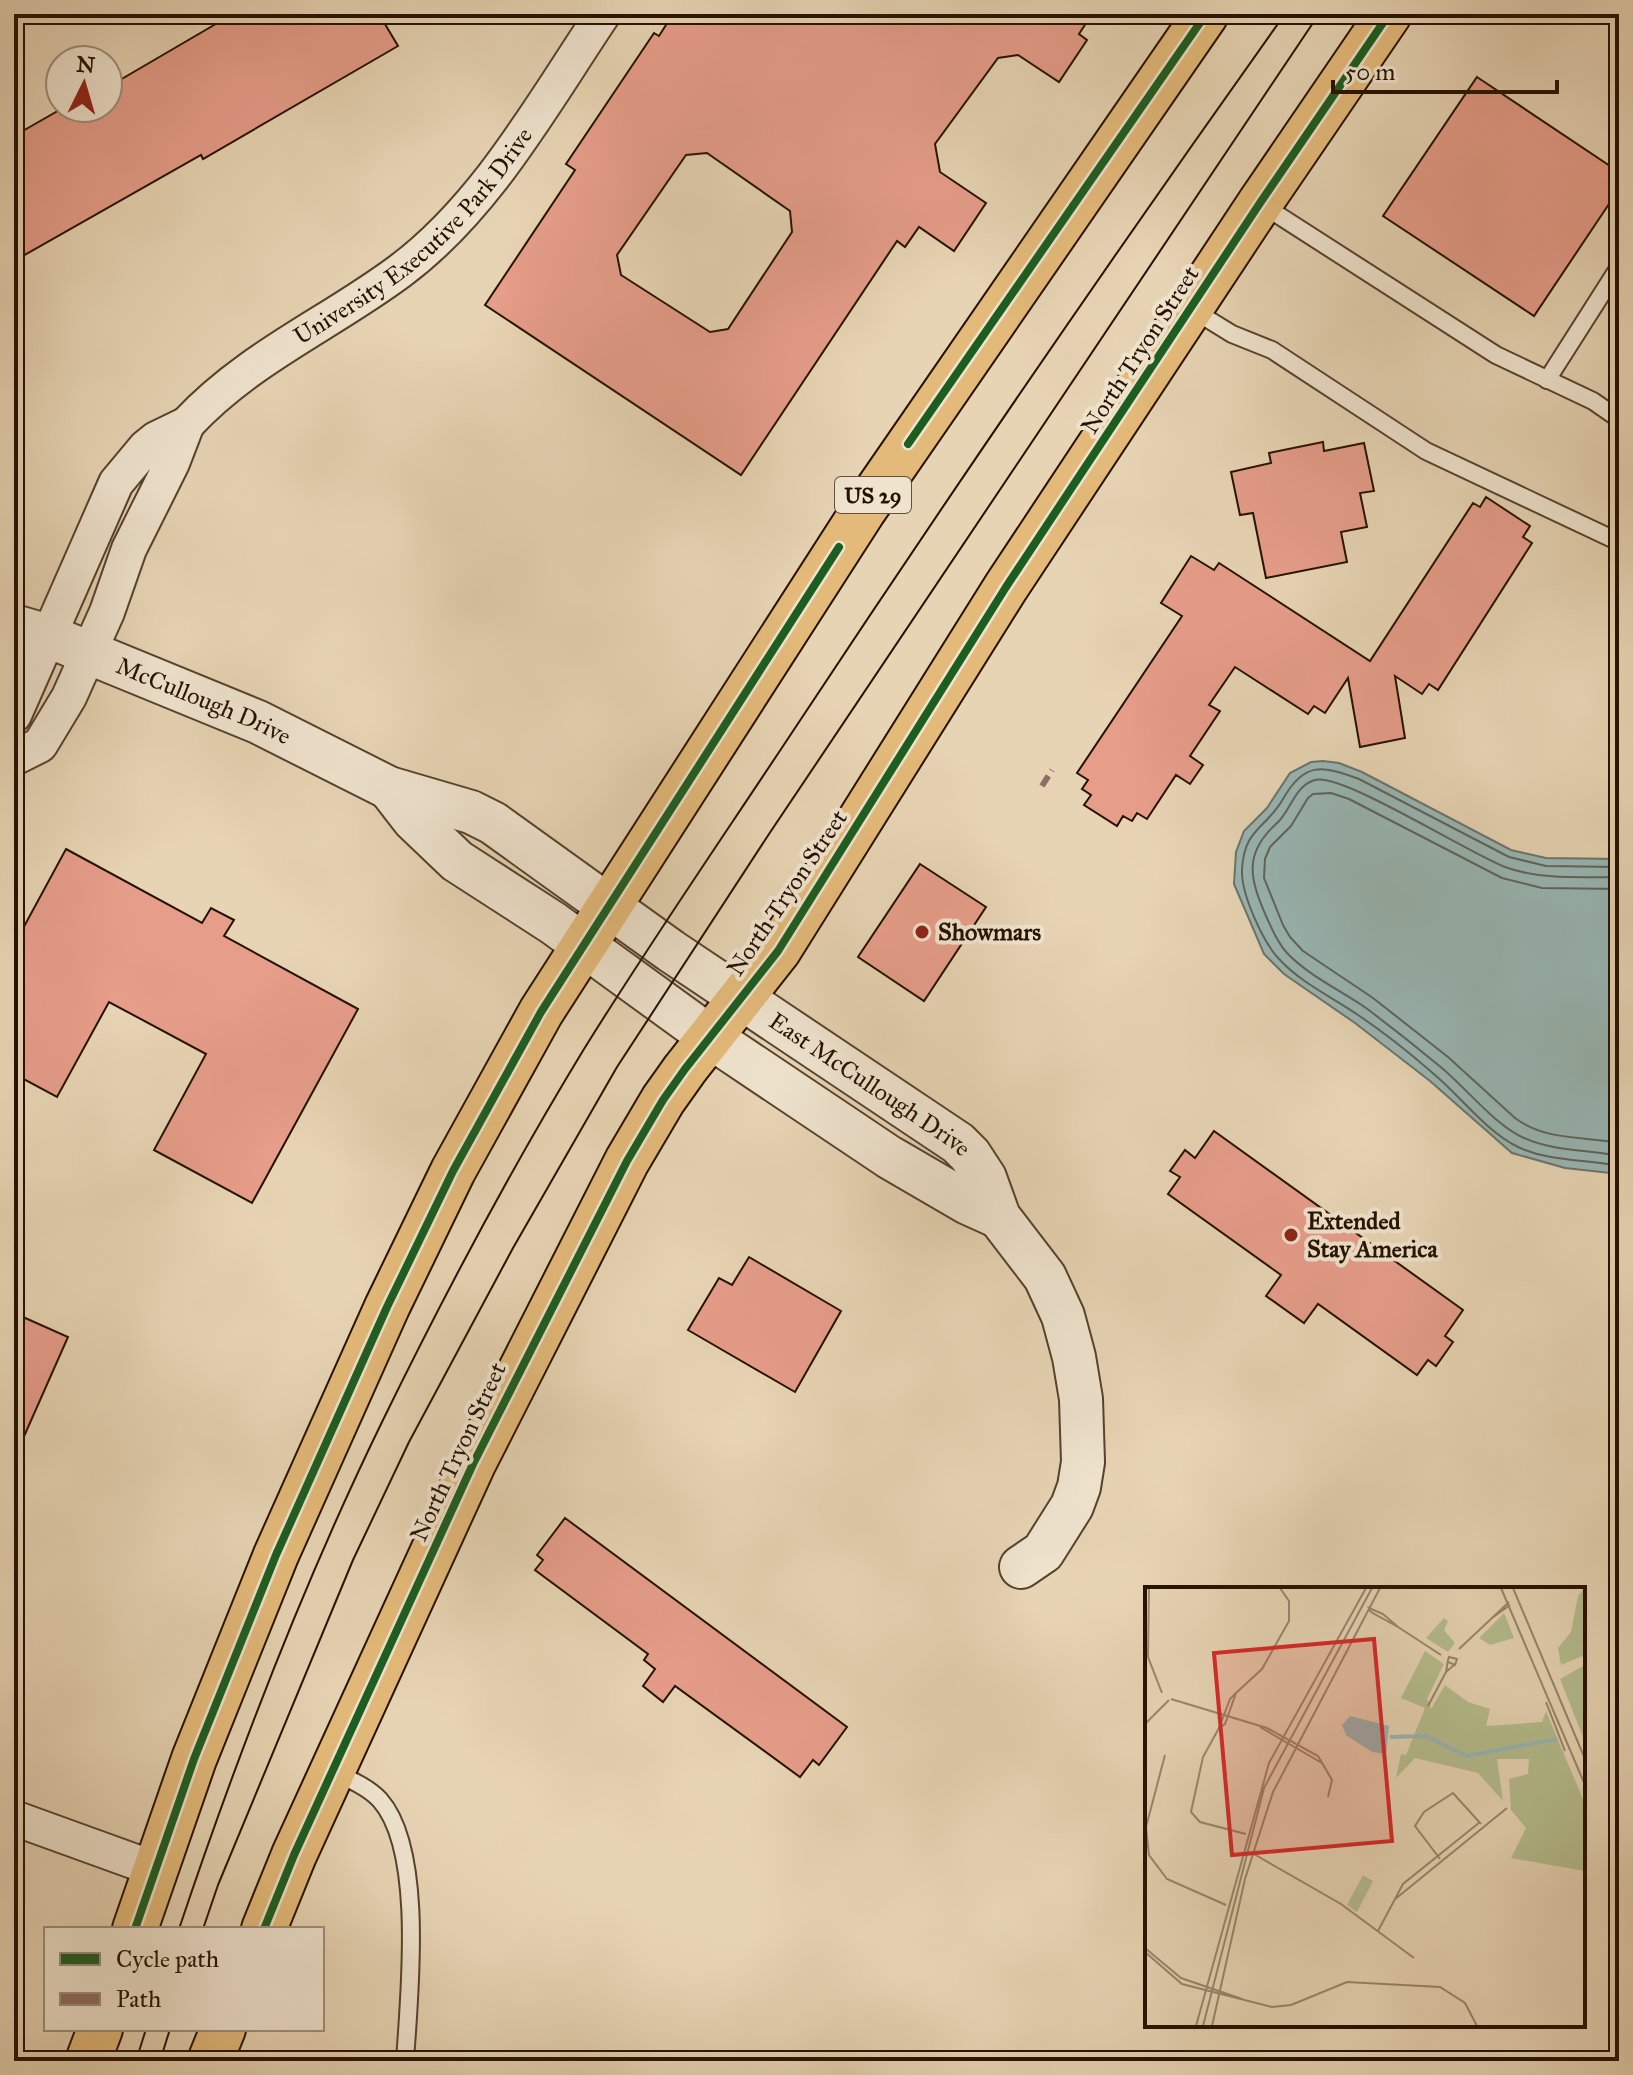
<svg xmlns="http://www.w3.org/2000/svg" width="1633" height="2075" font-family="'IM FELL Great Primer',serif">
	<rect width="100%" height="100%" fill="#e7d4b4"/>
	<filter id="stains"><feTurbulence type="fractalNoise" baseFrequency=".0025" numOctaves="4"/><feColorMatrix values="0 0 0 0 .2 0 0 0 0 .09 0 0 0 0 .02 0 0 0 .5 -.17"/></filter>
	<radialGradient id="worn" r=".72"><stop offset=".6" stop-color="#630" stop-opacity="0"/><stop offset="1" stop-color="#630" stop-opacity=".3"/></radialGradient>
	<path fill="#98b7b5" stroke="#6a756d" stroke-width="2" d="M 1323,761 L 1339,763 L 1362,772 L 1511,850 L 1546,858 L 1619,859 L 1619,1174 L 1565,1168 L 1512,1153 L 1430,1081 L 1355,1023 L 1284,974 L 1264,954 L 1234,884 L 1236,852 L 1244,831 L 1267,808 L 1290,773 L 1311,762 Z"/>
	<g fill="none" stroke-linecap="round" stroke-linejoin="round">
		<g stroke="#5e645a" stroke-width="2">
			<path d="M 1619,867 L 1546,866 L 1509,857 L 1359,779 C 1321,765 1304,762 1283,799 C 1266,829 1244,828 1242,870 C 1241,894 1263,942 1279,959 C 1301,983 1332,997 1358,1015 C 1385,1033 1411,1054 1435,1075 C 1462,1098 1486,1131 1518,1147 C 1550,1162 1585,1159 1619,1166"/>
			<path d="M 1619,877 C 1582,877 1540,880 1505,867 C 1468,853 1343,773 1315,780 C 1294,786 1291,811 1276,824 C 1243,854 1250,879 1266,916 C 1272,929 1277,942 1287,953 C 1309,976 1340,990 1366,1008 C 1390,1026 1414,1045 1437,1064 C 1465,1086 1493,1124 1524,1138 C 1555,1152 1587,1149 1619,1156"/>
			<path d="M 1619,889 L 1542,888 L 1502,878 L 1349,799 L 1331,793 L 1313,794 L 1308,798 L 1291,826 L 1270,847 L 1265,859 L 1264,878 L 1283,925 L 1290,937 L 1303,951 L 1373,998 L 1448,1057 L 1515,1118 C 1546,1141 1583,1136 1619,1143"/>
		</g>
	</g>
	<g fill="#e69d8a" stroke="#251100" stroke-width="2" fill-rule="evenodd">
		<path d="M 233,14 L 379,14 L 398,46 L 203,159 L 201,155 L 14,261 L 14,136 L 63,108 L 108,108 L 108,87 Z"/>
		<path d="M 673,14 L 1092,14 L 1079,34 L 1087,40 L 1059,82 L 1018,55 L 998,58 L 935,144 L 940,172 L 986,203 L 954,251 L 919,227 L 905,247 L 897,241 L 741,475 L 485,305 L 575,170 L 566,164 L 654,33 L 659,36 ZM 707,153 L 790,211 L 792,232 L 728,329 L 710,332 L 621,275 L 617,255 L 686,155 Z"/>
		<path d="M 1477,77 L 1619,172 L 1619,189 L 1534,316 L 1383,216 Z"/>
		<path d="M 1323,442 L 1324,451 L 1364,443 L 1374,491 L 1360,493 L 1367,527 L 1341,532 L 1347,562 L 1266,578 L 1253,513 L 1240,515 L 1231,472 L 1271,463 L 1269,453 Z"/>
		<path d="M 1486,497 L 1530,526 L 1523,537 L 1532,543 L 1438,690 L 1429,684 L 1422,694 L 1395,676 L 1405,738 L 1360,747 L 1348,678 L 1325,713 L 1314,706 L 1308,714 L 1235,667 L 1209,705 L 1220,711 L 1190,756 L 1203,765 L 1190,784 L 1176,775 L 1147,819 L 1137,813 L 1132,821 L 1123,816 L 1117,826 L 1084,805 L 1091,795 L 1082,789 L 1088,780 L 1077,773 L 1182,616 L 1161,603 L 1191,556 L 1214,570 L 1219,563 L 1370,661 L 1473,503 L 1480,507 Z"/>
		<path d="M 66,849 L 202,923 L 211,908 L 234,920 L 224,936 L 358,1009 L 252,1203 L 154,1150 L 206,1054 L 109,1002 L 57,1097 L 14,1074 L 14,945 Z"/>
		<path d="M 920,864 L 986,907 L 924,1001 L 858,957 Z"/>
		<path d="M 1214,1131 L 1463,1310 L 1445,1336 L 1453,1342 L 1436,1366 L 1428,1360 L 1417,1375 L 1318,1304 L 1304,1323 L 1266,1296 L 1281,1275 L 1168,1194 L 1180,1177 L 1170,1171 L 1185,1150 L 1195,1158 Z"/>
		<path d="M 749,1257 L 841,1311 L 795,1392 L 688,1330 L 719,1278 L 732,1285 Z"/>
		<path d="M 14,1313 L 68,1337 L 14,1459 Z"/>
		<path d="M 565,1518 L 847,1727 L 819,1765 L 813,1760 L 800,1777 L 675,1686 L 663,1702 L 643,1686 L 655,1669 L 644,1660 L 648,1654 L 535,1570 L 543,1560 L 537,1555 Z"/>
	</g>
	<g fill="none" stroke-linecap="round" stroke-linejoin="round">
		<g stroke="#56422d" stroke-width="20">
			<g id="service">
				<path d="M 1261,204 L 1496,355 L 1593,401 L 1619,419"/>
				<path d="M 1193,310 L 1232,334 L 1272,350 L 1426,451 L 1619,542"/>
				<path d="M 1547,380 L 1619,267"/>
				<path d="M 333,1772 C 349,1779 368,1787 380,1800 C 425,1851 409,1996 405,2061"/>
			</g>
		</g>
		<g stroke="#56422d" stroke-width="38">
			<g id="minor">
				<path id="s1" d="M 187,424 C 248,358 329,324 400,271 C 487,206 543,103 603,14"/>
				<path d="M 14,715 L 116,483 L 146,447 L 156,439 L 187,424 L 172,463 L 129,549 L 107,612 L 69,697 L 40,745 L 14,758"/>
				<path d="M 14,1818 L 155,1869"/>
			</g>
		</g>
		<g stroke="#56422d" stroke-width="46">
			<g id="tertiary">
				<path id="s2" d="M 14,626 L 48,636 L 258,722 L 389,788 L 471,812 L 493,823 L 671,951 L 958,1143 L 970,1155 L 985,1178 L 999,1217 L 1045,1277 L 1063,1316 L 1074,1357 L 1081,1399 L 1083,1462 L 1079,1487 L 1072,1506 L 1043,1552 L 1021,1567"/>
				<path d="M 389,788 L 413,819 L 457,861 L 553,923 L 710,1037 L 889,1157 L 968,1203 L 999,1217"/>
			</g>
		</g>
		<g stroke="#251100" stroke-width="48">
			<g id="primary">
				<path d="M 135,1929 L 194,1759 L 276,1555 L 387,1307 L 453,1171 L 541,1012 L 863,511 L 1206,14"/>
				<path d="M 264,1929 L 294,1855 L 473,1464 L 627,1161 L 663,1100 L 685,1069 L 778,951 L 1006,587 L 1260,203 L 1389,14"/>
				<path d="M 88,2061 L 100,2029"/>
				<path d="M 210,2061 L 223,2029"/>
			</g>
		</g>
		<use href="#service" stroke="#efe3ce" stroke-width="16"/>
		<use href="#minor" stroke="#efe3ce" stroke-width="34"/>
		<use href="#tertiary" stroke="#efe3ce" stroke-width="42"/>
		<use href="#primary" stroke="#e4ba7a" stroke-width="44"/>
		<g stroke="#251100" stroke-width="2">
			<path d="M 179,1929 C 237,1756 302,1586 382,1422 C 444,1295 511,1169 584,1049 C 653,938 727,831 799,722 C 957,483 1119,247 1285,14"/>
			<path d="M 203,1929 L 218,1885 L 353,1560 L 409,1442 L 513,1248 L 617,1067 L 769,834 L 1319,14"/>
			<path d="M 136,2061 L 146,2029"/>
			<path d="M 160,2061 L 170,2029"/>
		</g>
		<path stroke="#8d6e63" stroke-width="6" stroke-dasharray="12 6" stroke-linecap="butt" d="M 1042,786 L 1052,770"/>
		<g stroke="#efe3ce" stroke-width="13">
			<g id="cycleway">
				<path d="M 908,444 L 1206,14"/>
				<path d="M 135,1929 L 194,1759 L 276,1555 L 387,1307 L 453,1171 L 541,1012 L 839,547"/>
				<path d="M 264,1929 L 294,1855 L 473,1464 L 627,1161 L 663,1100 L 685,1069 L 778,951 L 1006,587 L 1260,203 L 1389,14"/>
			</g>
		</g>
		<use href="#cycleway" stroke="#1b5e20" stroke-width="8"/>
	</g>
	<g fill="#8f2418" stroke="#efe3ce" stroke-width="3">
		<circle cx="922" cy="932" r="8"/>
		<circle cx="1291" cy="1235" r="8"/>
	</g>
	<g text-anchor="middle" stroke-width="8" stroke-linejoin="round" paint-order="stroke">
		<rect fill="#efe3ce" stroke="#62503e" stroke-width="2" x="835" y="477" width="76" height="36" rx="6"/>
		<g font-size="22" font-weight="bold" fill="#251100">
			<text x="873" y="503">US 29</text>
		</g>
		<g font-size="24" fill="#251100" stroke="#efe3ce">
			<text dy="8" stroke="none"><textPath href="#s1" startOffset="296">University Executive Park Drive</textPath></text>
			<text transform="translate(1140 350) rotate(-57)" y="8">North Tryon Street</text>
			<text dy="8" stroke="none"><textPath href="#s2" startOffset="204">McCullough Drive</textPath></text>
			<text transform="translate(787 893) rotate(-56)" y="8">North Tryon Street</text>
			<text dy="8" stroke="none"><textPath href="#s2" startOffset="978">East McCullough Drive</textPath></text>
			<text transform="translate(458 1452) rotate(-65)" y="8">North Tryon Street</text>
		</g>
		<g font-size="24" font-weight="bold" fill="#251100" stroke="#efe3ce" text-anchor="start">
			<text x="938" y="940">Showmars</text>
			<text x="1307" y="1229">Extended<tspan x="1307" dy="28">Stay America</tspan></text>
		</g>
	</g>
	<g transform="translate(1145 1587)">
		<rect width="440" height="440" fill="#e7d4b4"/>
		<path d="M 440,1 L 440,68 L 416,78 L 413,61 L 426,45 L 433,9 ZM 359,26 L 369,51 L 345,58 L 334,51 ZM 299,31 L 303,34 L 299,43 L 310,56 L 303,65 L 281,51 ZM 280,64 L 299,77 L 282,112 L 286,122 L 300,98 L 323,115 L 345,122 L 341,139 L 397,135 L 401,124 L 440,217 L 440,284 L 366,271 L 381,241 L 366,223 L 364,192 L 383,187 L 384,172 L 352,172 L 358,214 L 333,186 L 270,171 L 251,191 L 256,167 L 261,168 L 280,121 L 256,111 ZM 440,78 L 440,155 L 415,92 ZM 218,288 L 228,294 L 212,325 L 202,318 Z" fill="#b5bd8e"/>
		<path d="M 205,129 L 244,139 L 241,167 L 227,165 L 201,148 L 197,138 Z" fill="#98b7b5"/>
		<path fill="none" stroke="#98b7b5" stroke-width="4" d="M 245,150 L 280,149 L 322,169 L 412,152"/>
		<path fill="none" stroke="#99866c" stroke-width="2" d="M 4,1 L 3,70 L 17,106M 356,1 L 440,198M 368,1 L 440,172M 364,15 L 347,31 L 365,18M 224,21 L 238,27 L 253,40 L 226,25 ZM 253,40 L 296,68M 314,62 L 347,31M 303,75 L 310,78 L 312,72 L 304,70 L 303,73 L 301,85 L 309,78M 91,106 L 117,82 L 144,34 L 144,14 L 135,1M 91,106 L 80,137 L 74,141 L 85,112 ZM 26,112 L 122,141 L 173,169 L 187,193 L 183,210M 401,115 L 420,164M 283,119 L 301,85M 0,137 L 24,113M 115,140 L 177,176M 74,141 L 58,170 L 46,225 L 55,235 L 101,247M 20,168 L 1,240 L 4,268 L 22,292 L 81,318M 107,266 L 196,317 L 269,371M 295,272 L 270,239 L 279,225 L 308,206 L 336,237M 249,313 L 362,221M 233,344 L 258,297 L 335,235M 0,361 L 36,391 L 97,412M 0,365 L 37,397 L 127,420 L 146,418 L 202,395 L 295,400 L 320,416 L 332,439M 51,439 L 124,176 L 221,1M 58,439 L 119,201 L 227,1M 67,439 L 100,292 L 128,205 L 235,1"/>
		<path fill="#d62828" fill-opacity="0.15" stroke="#d62828" stroke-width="4" d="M 229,52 L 247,254 L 87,268 L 69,66 Z"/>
		<rect width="440" height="440" fill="none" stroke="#251100" stroke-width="4"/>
	</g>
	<rect width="1633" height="2075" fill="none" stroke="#e7d4b4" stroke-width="48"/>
	<rect x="16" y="16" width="1601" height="2043" fill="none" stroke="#251100" stroke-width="4"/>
	<rect x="24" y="24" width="1585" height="2027" fill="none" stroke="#251100" stroke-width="2"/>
	<rect x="44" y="1927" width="280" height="104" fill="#efe3ce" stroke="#9e8f7c" stroke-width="2"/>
	<rect x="60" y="1953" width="40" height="12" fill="#1b5e20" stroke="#9e8f7c" stroke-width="2"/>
	<text x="116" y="1967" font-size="24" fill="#251100">Cycle path</text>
	<rect x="60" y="1993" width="40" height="12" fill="#8d6e63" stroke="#9e8f7c" stroke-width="2"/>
	<text x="116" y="2007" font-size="24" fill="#251100">Path</text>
	<g transform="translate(84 84) rotate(5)"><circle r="38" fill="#efe3ce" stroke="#9e8f7c" stroke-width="2"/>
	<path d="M0-6L14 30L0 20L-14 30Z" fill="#8f2418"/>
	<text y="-12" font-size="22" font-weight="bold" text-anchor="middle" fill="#251100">N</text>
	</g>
	<path d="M1333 80v12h224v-12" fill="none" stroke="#251100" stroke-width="4"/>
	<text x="1345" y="80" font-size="24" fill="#251100" stroke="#efe3ce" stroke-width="6" paint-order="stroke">50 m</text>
	<rect width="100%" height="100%" filter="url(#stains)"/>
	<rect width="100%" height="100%" fill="url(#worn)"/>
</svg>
